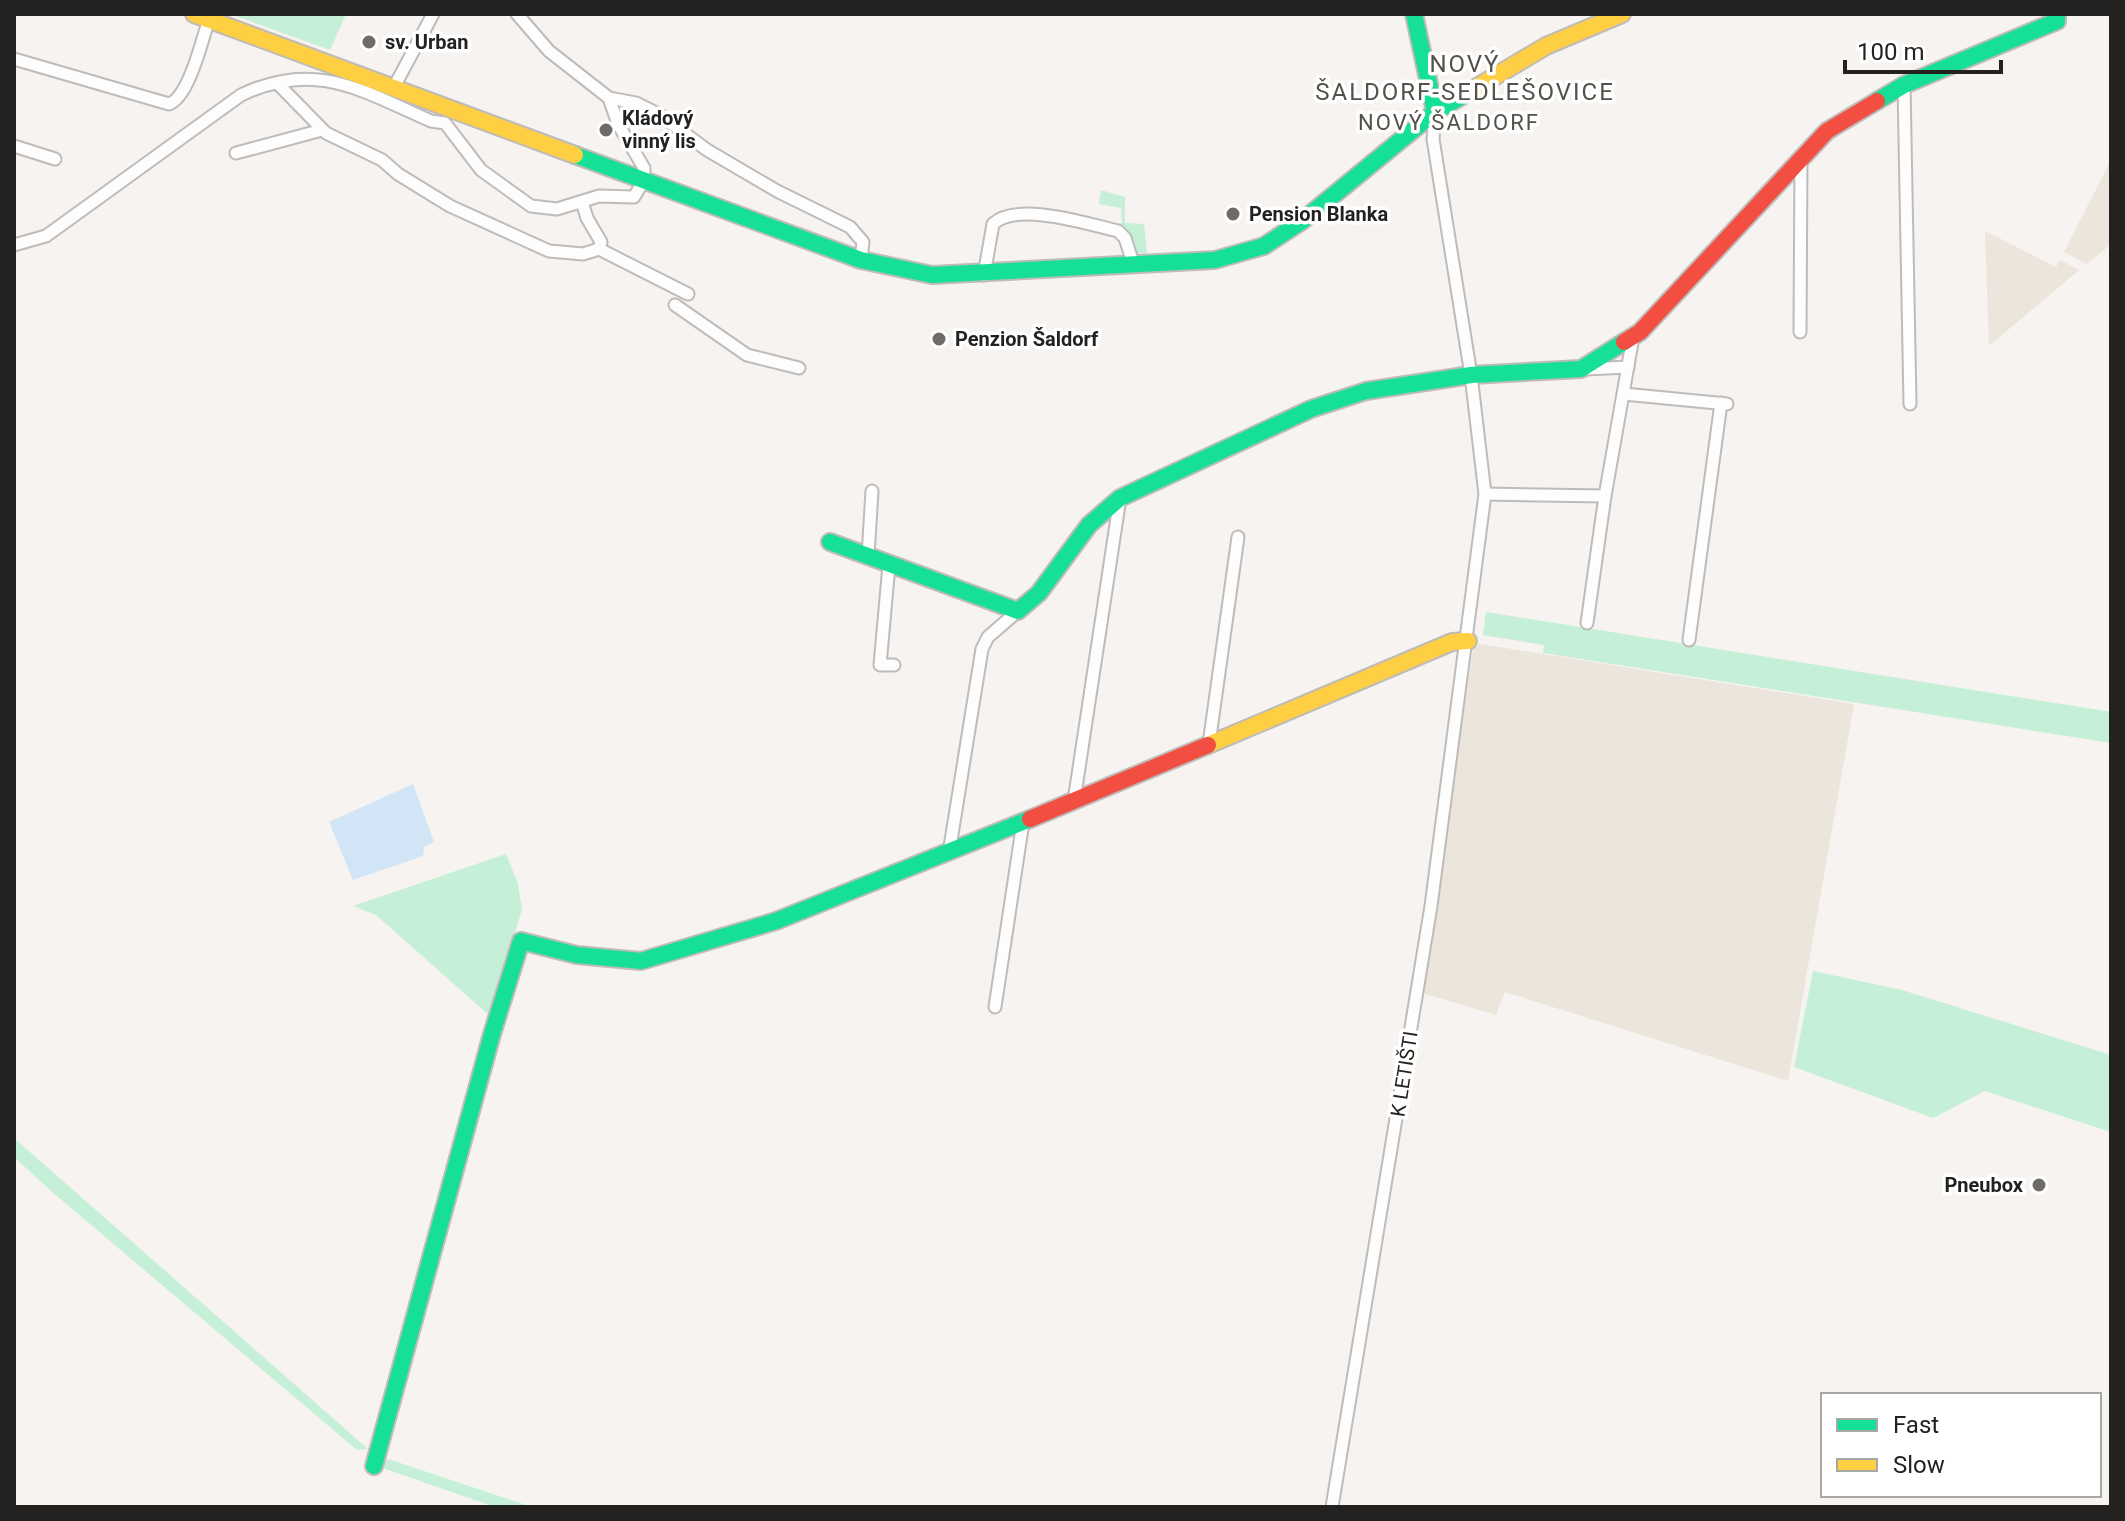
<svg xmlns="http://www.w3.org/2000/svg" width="2125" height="1521" font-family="Roboto,sans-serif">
	<rect width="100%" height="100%" fill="#f6f3f0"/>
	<g fill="#ece5dc">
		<path d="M 2111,160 L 2111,244 L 2087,264 L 2064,252 Z"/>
		<path d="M 1985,231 L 2056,267 L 2060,260 L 2079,270 L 1989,346 Z"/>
		<path d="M 1474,643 L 1854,704 L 1788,1081 L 1505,992 L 1496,1015 L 1422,993 Z"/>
	</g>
	<g fill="#c5efd6">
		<path d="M 230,14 L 346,14 L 330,50 Z"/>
		<path d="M 1101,190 L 1125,197 L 1125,223 L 1144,224 L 1147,253 L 1131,254 L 1125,234 L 1083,220 L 1114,225 L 1122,223 L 1121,208 L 1099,204 Z"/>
		<path d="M 1486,612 L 2111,712 L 2111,743 L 1543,653 L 1544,645 L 1483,635 Z"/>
		<path d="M 506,854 L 518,884 L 522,909 L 490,1016 L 376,915 L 353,906 Z"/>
		<path d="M 1813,971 L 1902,990 L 2111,1055 L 2111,1132 L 1985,1091 L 1933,1118 L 1794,1067 Z"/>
		<path d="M 14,1138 L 368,1449 L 357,1450 L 51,1191 L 14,1157 Z"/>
		<path d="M 388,1459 L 532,1507 L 495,1507 L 380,1467 Z"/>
	</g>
	<path fill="#d2e5f6" d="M 413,784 L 434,842 L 424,847 L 423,856 L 353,880 L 329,822 Z"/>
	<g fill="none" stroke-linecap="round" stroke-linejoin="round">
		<g stroke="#bebbb9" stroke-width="15">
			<g id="street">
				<path d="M 14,59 L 169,104 C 189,97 202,40 209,19"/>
				<path d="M 277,83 L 326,133 L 382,160 L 398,174 L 450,206 L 549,251 L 583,254 L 599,249 L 601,242 L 587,218 L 582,202"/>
				<path d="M 1904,85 L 1910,404"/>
				<path d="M 394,87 L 433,14"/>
				<path d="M 609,98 L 636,103 L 660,115 L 707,150 L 777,191 L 850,227 L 863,242 L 861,260"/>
				<path d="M 14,146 L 55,159"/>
				<path d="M 236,153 L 322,130"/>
				<path d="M 14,245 L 46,236 L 241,95 C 316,59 362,91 431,121 L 445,123 L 481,170 L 531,206 L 557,209 L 599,196 L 634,197 L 644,180 L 644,168 L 618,124 L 609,98 L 549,51 L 517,14"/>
				<path d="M 599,249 L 688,294"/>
				<path d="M 984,275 L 993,224 C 1016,201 1088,224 1118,231 L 1125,238 L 1134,266"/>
				<path d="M 675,305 L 747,355 L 799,368"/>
				<path d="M 1800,332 L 1801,159"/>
				<path d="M 1586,369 L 1628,367"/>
				<path d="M 1624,394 L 1727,404"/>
				<path d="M 1485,494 L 1605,496 L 1633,337"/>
				<path d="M 868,556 L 872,491"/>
				<path d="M 889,565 L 880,665 L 894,665"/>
				<path d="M 1587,623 L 1605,496"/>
				<path d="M 1689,640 L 1721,403"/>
				<path d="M 1209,744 L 1238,537"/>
				<path d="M 1074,801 L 1120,498"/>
				<path d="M 949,853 L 982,649 L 988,637 L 1018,611"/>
				<path d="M 995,1007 L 1023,822"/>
				<path d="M 1332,1507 L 1431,906 L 1485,494 L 1471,375 L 1433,139 L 1435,112"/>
			</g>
		</g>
		<g stroke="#bebbb9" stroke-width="20">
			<g id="fast">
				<path d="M 1414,14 L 1435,112"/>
				<path d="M 1877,101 L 1904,85 L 2057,21 L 2057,14"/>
				<path d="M 575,155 L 861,260 L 932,275 L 1215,260 L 1264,246 L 1302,221 L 1435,112 L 1467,93"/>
				<path d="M 830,542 L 1018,611 L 1039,593 L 1089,525 L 1120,498 L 1311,409 L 1366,391 L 1471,375 L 1581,369 L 1624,342"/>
				<path d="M 374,1466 L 492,1034 L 521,941 L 577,955 L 641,961 L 776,921 L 1030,819"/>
			</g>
		</g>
		<g stroke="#bebbb9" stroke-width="20">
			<g id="slow">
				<path d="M 194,14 L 575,155"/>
				<path d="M 1467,93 L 1546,46 L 1622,14"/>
				<path d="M 1208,745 L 1452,642 L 1468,641"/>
			</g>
		</g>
		<g stroke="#bebbb9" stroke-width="20">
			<g id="jam">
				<path d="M 1624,342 L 1640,332 L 1827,131 L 1877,101"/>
				<path d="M 1030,819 L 1208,745"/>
			</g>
		</g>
		<use href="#street" stroke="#fefdfd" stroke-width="11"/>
		<use href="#fast" stroke="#16e098" stroke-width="16"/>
		<use href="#slow" stroke="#ffcf43" stroke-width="16"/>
		<use href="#jam" stroke="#f24e42" stroke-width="16"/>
	</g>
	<g fill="#6e6b69" stroke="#fff" stroke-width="3">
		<circle cx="369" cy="42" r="8"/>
		<circle cx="606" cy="130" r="8"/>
		<circle cx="1233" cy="214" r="8"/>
		<circle cx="939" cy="339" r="8"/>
		<circle cx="2039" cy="1185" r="8"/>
	</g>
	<g text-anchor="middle" stroke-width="7" stroke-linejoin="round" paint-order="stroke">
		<g font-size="20" font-weight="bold" fill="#242220" stroke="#fff" text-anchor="start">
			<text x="385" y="49">sv. Urban</text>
			<text x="622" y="125">Kládový<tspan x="622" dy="23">vinný lis</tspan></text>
			<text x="1249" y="221">Pension Blanka</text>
			<text x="955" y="346">Penzion Šaldorf</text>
			<text x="2023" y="1192" text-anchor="end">Pneubox</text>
		</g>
		<g font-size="20" fill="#242220" stroke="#fff">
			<text transform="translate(1404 1074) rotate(-81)" y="7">K LETIŠTI</text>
		</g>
		<g font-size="22" letter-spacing="2" fill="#54504a" stroke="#fff">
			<text x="1449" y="130">NOVÝ ŠALDORF</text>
		</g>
		<g font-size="24" letter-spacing="2" fill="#54504a" stroke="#fff">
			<text x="1465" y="72">NOVÝ<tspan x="1465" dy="28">ŠALDORF-SEDLEŠOVICE</tspan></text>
		</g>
	</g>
	<rect width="2125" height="1521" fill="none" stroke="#242220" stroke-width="32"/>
	<rect x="1821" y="1393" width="280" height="104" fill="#ffffff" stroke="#a7a7a6" stroke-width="2"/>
	<rect x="1837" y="1419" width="40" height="12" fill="#16e098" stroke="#a7a7a6" stroke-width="2"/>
	<text x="1893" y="1433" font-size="24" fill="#242220">Fast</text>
	<rect x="1837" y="1459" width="40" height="12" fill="#ffcf43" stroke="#a7a7a6" stroke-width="2"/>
	<text x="1893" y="1473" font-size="24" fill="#242220">Slow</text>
	<path d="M1845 60v12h156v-12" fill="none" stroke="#242220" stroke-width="4"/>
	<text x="1857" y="60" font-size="24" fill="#242220" stroke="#ffffff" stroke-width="6" paint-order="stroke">100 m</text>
</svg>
